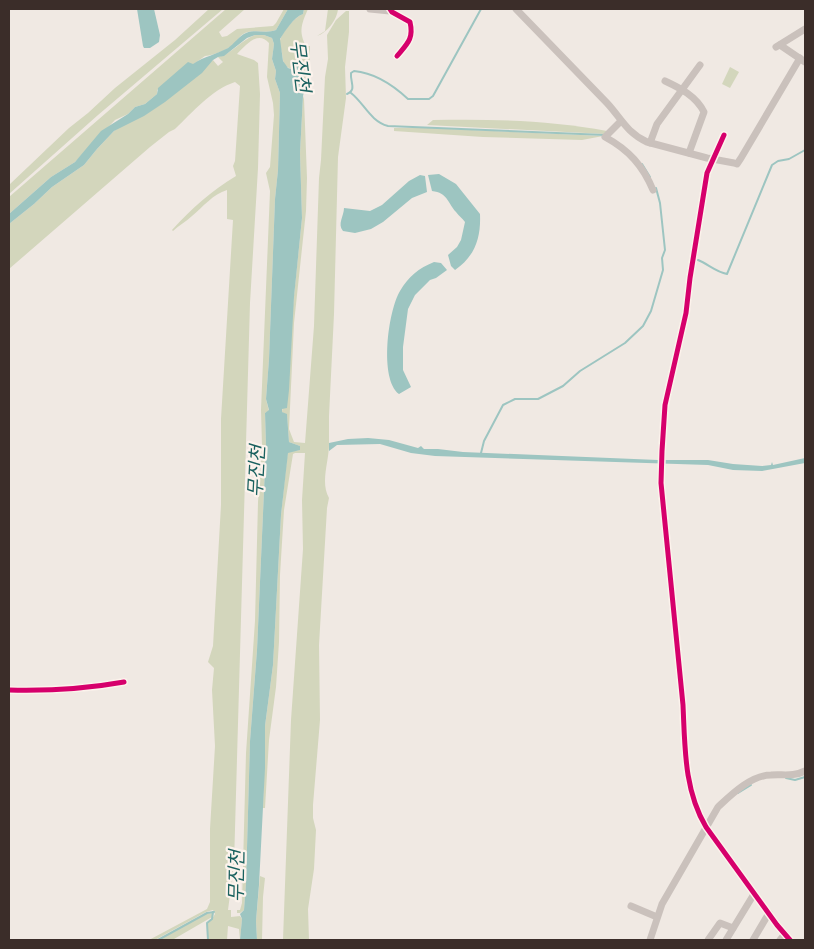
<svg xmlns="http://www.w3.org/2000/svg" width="814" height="949" font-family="Cabin,'Noto Sans KR',sans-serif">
	<rect width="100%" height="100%" fill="#f0e9e3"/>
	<g fill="#d3d6bc">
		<path d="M 209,9 L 223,9 L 98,115 L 9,194 L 9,185 L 69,128 L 88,113 L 115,88 L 175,40 Z"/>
		<path d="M 226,9 L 245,9 L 219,32 L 222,37 L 227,36 L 237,29 L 273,26 L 276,23 L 284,9 L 288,9 L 276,30 C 266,34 256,29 245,33 C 240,35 238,40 234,44 C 226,50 215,55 205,56 L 157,90 L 157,94 L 145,104 L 135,107 L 128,114 L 115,120 L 75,162 L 51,177 L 9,214 L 9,197 Z"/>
		<path d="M 304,9 L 308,9 C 302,23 298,31 306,46 L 310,46 L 309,87 L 303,84 L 301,69 L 295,66 L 291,69 C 283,66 283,61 282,53 C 281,49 279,45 280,41 C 281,33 296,16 303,14 Z"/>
		<path d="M 328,9 L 338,9 C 337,20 327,33 317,36 L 325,31 Z"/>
		<path d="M 346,11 L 349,11 L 349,32 L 345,67 L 346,98 L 338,157 L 334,314 L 329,416 C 329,425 329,434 329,444 C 329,462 320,482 329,498 L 327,508 L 319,645 L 320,720 L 313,805 L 313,818 L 316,830 L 314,869 L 308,909 L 309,940 L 283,940 L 291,720 L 303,549 L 302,500 L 305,453 L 295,453 L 293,454 L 284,510 L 280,575 L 279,642 L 276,687 L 269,740 L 265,808 L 263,808 L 265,726 L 273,665 L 281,515 L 287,458 L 288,452 L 300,450 L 300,446 L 289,442 L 287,415 L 282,412 L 302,218 L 300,153 L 303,96 L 304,99 L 307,178 L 306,211 L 294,323 L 289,429 L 294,442 L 305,443 L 314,326 L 319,178 L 321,160 L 325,77 L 328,59 L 327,35 L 336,20 Z"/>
		<path d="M 255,35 L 264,35 L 272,38 L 274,44 L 272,59 L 276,71 L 275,79 L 280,93 L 278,170 L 275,199 L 269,359 L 266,399 L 269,411 L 265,413 L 266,445 L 257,650 L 250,741 L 246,883 L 244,910 L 240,913 L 237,913 L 237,910 L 240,910 L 242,903 L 246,753 L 255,621 L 258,502 L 262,446 L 261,410 L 270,191 L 266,173 L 270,167 L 274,115 L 273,103 L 267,77 L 269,43 C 258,30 246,45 237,54 L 254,60 L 258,63 L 260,94 L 258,168 L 250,303 L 234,864 L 228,910 L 231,910 L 231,917 L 240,916 L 242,919 L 240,940 L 239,929 L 228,926 L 227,940 L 208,940 L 207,923 L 212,919 L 215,914 L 213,910 L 206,912 L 155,940 L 149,940 L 207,909 L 210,902 L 210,829 L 215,746 L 212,690 L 214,668 L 208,662 L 213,646 L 221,505 L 221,419 L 233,220 L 227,219 L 227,190 C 213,194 203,207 192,216 C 186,222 179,225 173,231 L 172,230 C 192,208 211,191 236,176 L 233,166 L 235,161 L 240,86 L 235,82 C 211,90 193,112 175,129 L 169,132 L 150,147 L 9,269 L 9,224 L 34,204 L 52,187 L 84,165 L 97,149 L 114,131 L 213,60 L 218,66 L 223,62 L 218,57 C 232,54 241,40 255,35 Z"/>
		<path d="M 730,67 L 739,72 L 730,88 L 722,84 Z"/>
		<path d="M 433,120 C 491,119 549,120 607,131 L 605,134 L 427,125 Z"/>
		<path d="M 394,128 L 428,128 L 603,136 L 582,140 L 483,137 L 394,131 Z"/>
		<path d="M 260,876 L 265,878 L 263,897 L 262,940 L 257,940 L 256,921 Z"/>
		<path d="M 206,914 L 212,913 L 212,917 L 174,939 L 159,940 Z"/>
	</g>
	<g fill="#9dc5c1">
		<path d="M 137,9 L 154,9 L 160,35 L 159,42 L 150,48 L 144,48 L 143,46 Z"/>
		<path d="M 288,9 L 304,9 L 303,14 C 293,18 286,30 280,39 L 283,61 L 288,68 L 291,69 L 298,65 L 303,76 L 303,84 L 309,87 L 309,91 L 304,92 L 303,96 L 300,153 L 302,218 L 294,297 L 289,390 L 287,408 L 282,409 L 282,412 L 287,414 L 289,442 L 300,446 L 300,450 L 288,453 L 281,515 L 273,665 L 265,726 L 265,768 L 259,885 L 256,921 L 257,940 L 240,940 L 242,919 L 240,914 L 244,910 L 246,883 L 250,741 L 257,650 L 266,445 L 265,413 L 269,410 L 266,399 L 269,359 L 275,199 L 278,170 L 280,93 L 275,79 L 276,71 L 272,59 L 274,44 L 272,38 L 264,35 L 255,35 L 247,38 L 224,56 L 218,57 L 213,60 L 202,73 L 165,102 L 144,116 L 114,131 L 97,149 L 84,165 L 52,187 L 34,204 L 9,224 L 9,214 L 51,177 L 75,162 L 101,131 L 128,114 L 135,107 L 145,104 L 157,94 L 158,88 L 188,62 L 193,64 C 205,56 215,55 228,48 C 234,44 239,36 246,33 C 256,29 266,34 276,30 Z"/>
		<path d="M 439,174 L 456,184 L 480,214 C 481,238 475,256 455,270 L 451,266 L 448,255 L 457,247 L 461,240 L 465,222 C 462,218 459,216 456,212 C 447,202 448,193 432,191 L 428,175 Z"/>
		<path d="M 420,175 L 425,176 L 427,192 L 412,198 L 383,222 L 371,229 L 355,233 L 343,231 C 337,224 344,216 344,208 L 370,211 L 382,205 L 409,181 Z"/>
		<path d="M 434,262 L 441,263 L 447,270 L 436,278 L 430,280 L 415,295 L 408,309 L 403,347 L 403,370 L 411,387 L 399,394 C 379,379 388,311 400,291 C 408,277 419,268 434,262 Z"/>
		<path d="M 368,438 L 389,440 L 418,448 L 421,446 L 424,449 L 438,449 L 463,452 L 658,460 L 708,460 L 733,464 L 762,466 L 771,465 L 772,462 L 773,465 L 805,458 L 805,463 L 762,471 L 733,470 L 708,465 L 435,456 L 411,453 L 380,444 L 337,445 L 329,451 L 329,443 L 348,439 Z"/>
	</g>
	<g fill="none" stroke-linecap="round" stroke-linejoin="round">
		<g stroke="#9dc5c1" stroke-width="2">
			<path d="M 351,93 C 364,103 370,121 388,126 L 605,135"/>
			<path d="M 347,94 C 357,90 350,82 351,73 L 354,71 C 376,73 393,85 408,99 L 429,99 L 433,96 L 481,9"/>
			<path d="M 642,164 L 650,177"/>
			<path d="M 698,260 C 708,264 716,272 727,274 L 772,165 L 778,161 L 789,159 L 805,150"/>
			<path d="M 481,453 L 484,441 L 503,405 L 515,399 L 538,399 L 563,386 L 580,371 L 625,343 L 643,326 L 651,311 L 663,270 L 662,258 L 665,250 L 660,203 L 656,188"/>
			<path d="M 786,778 L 795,780 L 805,777"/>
			<path d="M 738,793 L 751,785"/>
			<path d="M 158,940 L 207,913 L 214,912"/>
			<path d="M 208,940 L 207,923 L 212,919 L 213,912"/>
		</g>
		<g stroke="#cac1bc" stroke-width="7">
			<path d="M 370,9 L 390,11"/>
			<path d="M 390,9 L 392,12 L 410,22 C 414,39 407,44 397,56"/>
			<path d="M 516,9 L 607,103 C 621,118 626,132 647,142 L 707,158 L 734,163 L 737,164 L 741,158 L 800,58"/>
			<path d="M 780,45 L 805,62"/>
			<path d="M 776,47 L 805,29"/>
			<path d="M 665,81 C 680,88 696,96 704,112 L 689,153"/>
			<path d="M 621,121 L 605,137 C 629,150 643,166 653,190"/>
			<path d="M 724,135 L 707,173 L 690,278 L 686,313 L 665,405 L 662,451 L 661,483 L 683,705 C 685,747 684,790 706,827 L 777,925 L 790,940"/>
			<path d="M 650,143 L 657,124 L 700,65"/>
			<path d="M 9,690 C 48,691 85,689 124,682"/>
			<path d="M 631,906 L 657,917"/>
			<path d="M 650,940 L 662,904 L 718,807 C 731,795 751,775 771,775 C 783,774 793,777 805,771"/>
			<path d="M 708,940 L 720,923 L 733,928"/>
			<path d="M 726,940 L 754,894"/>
			<path d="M 753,940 L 769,913"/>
			<path d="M 780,940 L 785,934"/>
		</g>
		<g stroke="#fcf3ec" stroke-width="8">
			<g id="cycleway">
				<path d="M 390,9 L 392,12 L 410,22 C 414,39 407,44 397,56"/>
				<path d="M 724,135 L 707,173 L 690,278 L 686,313 L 665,405 L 662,451 L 661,483 L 683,705 C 685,747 684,790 706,827 L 777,925 L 790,940"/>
				<path d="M 9,690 C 48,691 85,689 124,682"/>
			</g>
		</g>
		<use href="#cycleway" stroke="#d6006c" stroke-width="5"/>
	</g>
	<g text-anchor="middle" stroke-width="4.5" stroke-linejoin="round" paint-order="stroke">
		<g font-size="19" font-style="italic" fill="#1a615f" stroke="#fcf3ec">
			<text transform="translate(301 66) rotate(83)" y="7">무진천</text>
			<text transform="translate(256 471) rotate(-87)" y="7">무진천</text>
			<text transform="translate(236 876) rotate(-89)" y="7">무진천</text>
		</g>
	</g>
	<rect width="814" height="949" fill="none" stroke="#3b2d29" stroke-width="20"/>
</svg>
